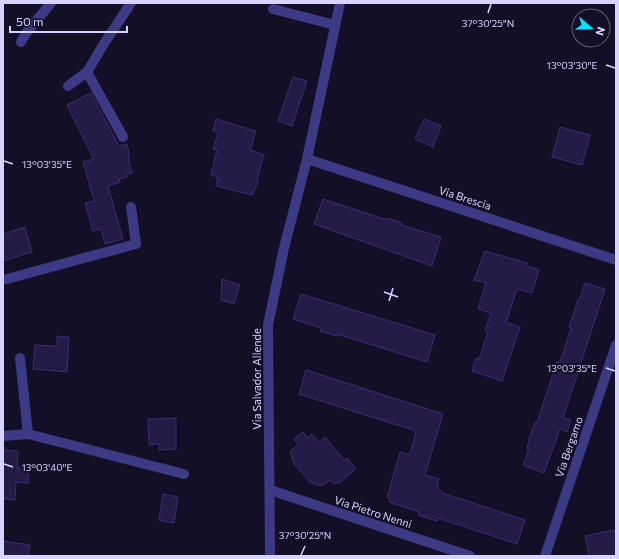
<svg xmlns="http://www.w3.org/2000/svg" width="619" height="559" font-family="Commissioner,sans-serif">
	<rect width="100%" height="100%" fill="#130f26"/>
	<g fill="#241b47" stroke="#3b2d73">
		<path d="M 293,77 L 307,81 L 292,126 L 278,121 Z"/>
		<path d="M 91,93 L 119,146 L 127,144 L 130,156 L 128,157 L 132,173 L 126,175 L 127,177 L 119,179 L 120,182 L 108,186 L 123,239 L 105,244 L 101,229 L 93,231 L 85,203 L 94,201 L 83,162 L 94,159 L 67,105 Z"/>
		<path d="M 216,119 L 256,131 L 250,150 L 264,155 L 257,179 L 259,180 L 252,195 L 216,186 L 218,177 L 211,175 L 217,150 L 213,149 L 218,133 L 213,131 Z"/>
		<path d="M 424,119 L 441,126 L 433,147 L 415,139 Z"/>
		<path d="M 560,127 L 590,135 L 582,165 L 552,157 Z"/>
		<path d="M 323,199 L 387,220 L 388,218 L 402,223 L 401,225 L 441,237 L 432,266 L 314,224 Z"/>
		<path d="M 25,227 L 32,252 L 3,261 L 3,234 Z"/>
		<path d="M 485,251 L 527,263 L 527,266 L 539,270 L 532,293 L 517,289 L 506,322 L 520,327 L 502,381 L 472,371 L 476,358 L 479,359 L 488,332 L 485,330 L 491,313 L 478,309 L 486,283 L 474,280 Z"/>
		<path d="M 222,279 L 240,285 L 234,304 L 221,300 Z"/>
		<path d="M 585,283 L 605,289 L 563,418 L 571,420 L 567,432 L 560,429 L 544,473 L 523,465 L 529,449 L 527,449 L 529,439 L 535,422 L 537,422 L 557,362 L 560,362 L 571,328 L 569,327 L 578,300 L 579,300 Z"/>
		<path d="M 301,294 L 435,335 L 427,362 L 337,334 L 337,336 L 320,331 L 321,328 L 293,319 Z"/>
		<path d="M 57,336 L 69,337 L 67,372 L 33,369 L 35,345 L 57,346 Z"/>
		<path d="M 306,370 L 443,414 L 425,475 L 439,479 L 437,486 L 443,493 L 525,520 L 517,544 L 438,518 L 437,521 L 418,515 L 419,512 L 389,502 L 390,498 L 387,497 L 400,452 L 410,455 L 416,431 L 299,394 Z"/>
		<path d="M 176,418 L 176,449 L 159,450 L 159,444 L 149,445 L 148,419 Z"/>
		<path d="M 303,432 L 308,438 L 312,434 L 319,443 L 325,437 L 344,460 L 347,458 L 356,469 L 339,483 L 334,483 L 330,480 L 321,486 L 310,482 L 294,464 L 290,452 L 298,444 L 294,439 Z"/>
		<path d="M 3,450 L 18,451 L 17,467 L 29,468 L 28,483 L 16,482 L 15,500 L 3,499 Z"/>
		<path d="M 163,494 L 178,497 L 174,523 L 159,520 Z"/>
		<path d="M 614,530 L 616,540 L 616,556 L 589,556 L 585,536 Z"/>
		<path d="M 3,541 L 30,545 L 28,556 L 3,556 Z"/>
	</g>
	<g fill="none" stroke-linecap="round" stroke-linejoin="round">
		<g stroke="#3d3a85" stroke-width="10">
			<path d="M 273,9 L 335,25"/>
			<path d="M 21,42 L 27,32 L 51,3"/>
			<path d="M 87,72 L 123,137"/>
			<path d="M 68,86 L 87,72 L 105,42 L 131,3"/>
			<path d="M 307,159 L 616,260"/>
			<path d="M 3,280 L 136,244 L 131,207"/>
			<path d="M 20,358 L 28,434"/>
			<path d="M 3,436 L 28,434 L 184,474"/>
			<path d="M 270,490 L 470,556"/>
			<path d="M 270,556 L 268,325 L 284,248 L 307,159 L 340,3"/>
			<path d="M 545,556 L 616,345"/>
		</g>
	</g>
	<path fill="none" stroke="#d9d4ff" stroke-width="1.5" d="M 488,13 L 491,4M 606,65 L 615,68M 4,161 L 13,164M 384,292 L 398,297M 389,301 L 393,288M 606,368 L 615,371M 4,464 L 13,467M 301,555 L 305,546"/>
	<g text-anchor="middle" stroke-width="4" stroke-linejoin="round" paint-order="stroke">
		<g font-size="11" fill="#d9d4ff" stroke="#130f26">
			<text transform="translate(465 198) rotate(18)" y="4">Via Brescia</text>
			<text transform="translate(257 379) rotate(-90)" y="4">Via Salvador Allende</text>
			<text transform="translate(569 447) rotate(-71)" y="4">Via Bergamo</text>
			<text transform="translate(373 512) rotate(18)" y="4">Via Pietro Nenni</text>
		</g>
	</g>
	<g font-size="10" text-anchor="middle" fill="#d9d4ff" stroke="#130f26" stroke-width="4" stroke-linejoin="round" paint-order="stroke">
		<text x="488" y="27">37°30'25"N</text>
		<text x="572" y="69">13°03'30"E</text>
		<text x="47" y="168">13°03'35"E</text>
		<text x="572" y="372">13°03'35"E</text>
		<text x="47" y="471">13°03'40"E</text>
		<text x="305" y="539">37°30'25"N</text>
	</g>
	<rect width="619" height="559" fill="none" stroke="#d9d4ff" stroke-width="8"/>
	<g transform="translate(591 28) rotate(109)"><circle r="19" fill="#130f26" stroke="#625e7d"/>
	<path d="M0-3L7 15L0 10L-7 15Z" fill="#00e5ff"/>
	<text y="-6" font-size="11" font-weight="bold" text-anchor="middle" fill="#d9d4ff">N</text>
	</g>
	<path d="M10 26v6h117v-6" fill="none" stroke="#d9d4ff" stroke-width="2"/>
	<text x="16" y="26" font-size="12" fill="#d9d4ff" stroke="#130f26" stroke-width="3" paint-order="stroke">50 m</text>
</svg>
